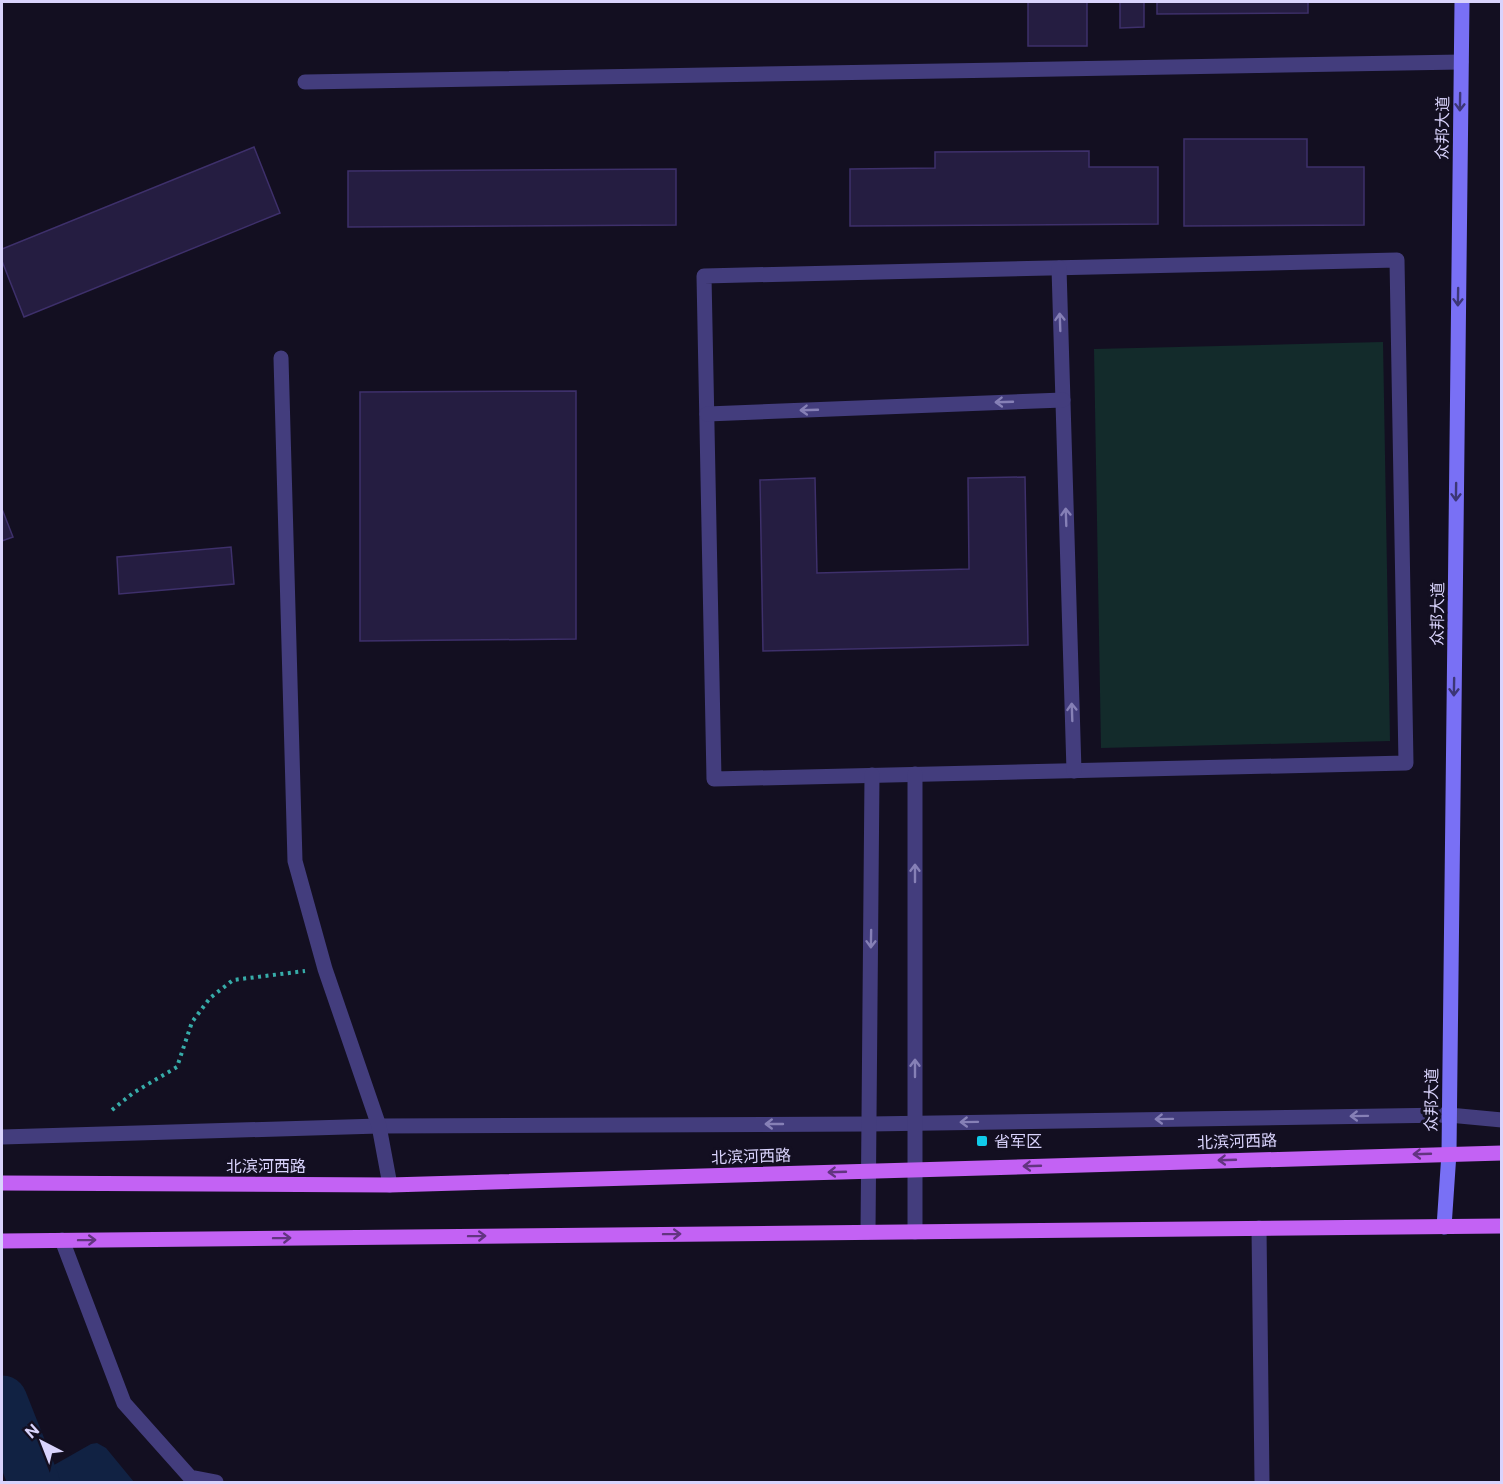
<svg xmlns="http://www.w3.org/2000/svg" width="1503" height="1484" font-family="'Public Sans','Noto Sans SC',sans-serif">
	<rect width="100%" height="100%" fill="#130f21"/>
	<path fill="#132b2b" d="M 1383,342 L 1390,741 L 1101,748 L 1094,349 Z"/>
	<path fill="#112243" d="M 97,1443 L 106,1448 L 134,1482 L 18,1482 L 33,1477 L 91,1444 Z"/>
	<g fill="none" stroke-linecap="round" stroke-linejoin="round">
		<path stroke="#112243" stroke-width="51" d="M 2,1401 L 34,1482"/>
	</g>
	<g fill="#251d41" stroke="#3e306b" stroke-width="1.5">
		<rect x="1028" y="2" width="59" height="44"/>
		<path d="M 1120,2 L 1144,2 L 1144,27 L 1120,28 Z"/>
		<path d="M 1157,2 L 1308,2 L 1308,13 L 1157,14 Z"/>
		<path d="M 1184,139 L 1307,139 L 1307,167 L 1364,167 L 1364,225 L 1184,226 Z"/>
		<path d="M 254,147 L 280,213 L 24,317 L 2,261 L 2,249 Z"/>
		<path d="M 1089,151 L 1089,167 L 1158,167 L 1158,224 L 850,226 L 850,169 L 935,168 L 935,152 Z"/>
		<path d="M 676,169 L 676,225 L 348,227 L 348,171 Z"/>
		<path d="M 576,391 L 576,639 L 360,641 L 360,392 Z"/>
		<path d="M 1025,477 L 1028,645 L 763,651 L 760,480 L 815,478 L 817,573 L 969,569 L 968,478 Z"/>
		<path d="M 2,509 L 13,537 L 2,541 Z"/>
		<path d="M 231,547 L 234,584 L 119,594 L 117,557 Z"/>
	</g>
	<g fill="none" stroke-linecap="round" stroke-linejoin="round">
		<path stroke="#37aca9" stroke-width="4" stroke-dasharray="3 4.5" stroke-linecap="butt" d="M 112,1110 L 133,1093 L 177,1067 L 192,1022 L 210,998 L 233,980 L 305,971"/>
		<g stroke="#433d7d" stroke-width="15">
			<path d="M 1397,260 L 1406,763 L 714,779 L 704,276 Z"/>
			<path d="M 1059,268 L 1074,771"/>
			<path d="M 707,414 L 1063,400"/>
			<path d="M 2,1137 L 379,1126 L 869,1124 L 1449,1115 L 1502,1120"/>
			<path d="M 868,1232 L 872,775"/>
			<path d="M 915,1232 L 915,774"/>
		</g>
		<g stroke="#433d7d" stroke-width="15">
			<path d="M 1259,1228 L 1262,1482"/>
			<path d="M 62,1240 L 124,1403 L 190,1477 L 216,1482"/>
		</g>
		<g stroke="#433d7d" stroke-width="15">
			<path d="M 305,82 L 1461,62"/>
			<path d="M 281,358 L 295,861 L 325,969 L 379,1126 L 390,1185"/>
		</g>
		<path stroke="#7970f5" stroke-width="15" d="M 1444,1227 L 1449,1153 L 1462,2"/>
		<g stroke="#c362f4" stroke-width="15">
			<path d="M 2,1183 L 390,1185 L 1502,1153"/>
			<path d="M 2,1241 L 1502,1226"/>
		</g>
	</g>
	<defs><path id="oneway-shaft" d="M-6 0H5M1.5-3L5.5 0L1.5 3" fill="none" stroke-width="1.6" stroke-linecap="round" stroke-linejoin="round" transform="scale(1.5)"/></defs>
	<g stroke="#3c3676">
		<use href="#oneway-shaft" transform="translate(1460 102) rotate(91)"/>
		<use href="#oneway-shaft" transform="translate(1458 297) rotate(91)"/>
		<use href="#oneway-shaft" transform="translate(1456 492) rotate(91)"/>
		<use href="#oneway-shaft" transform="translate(1454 687) rotate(91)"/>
	</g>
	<g stroke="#8680b6">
		<use href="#oneway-shaft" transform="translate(1060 322) rotate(-92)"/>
		<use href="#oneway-shaft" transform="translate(1004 402) rotate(178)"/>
		<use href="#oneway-shaft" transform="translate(809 410) rotate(178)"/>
		<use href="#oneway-shaft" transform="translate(1066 517) rotate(-92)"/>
		<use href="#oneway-shaft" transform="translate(1072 712) rotate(-92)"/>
		<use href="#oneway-shaft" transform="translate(915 873) rotate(-90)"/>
		<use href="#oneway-shaft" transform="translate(871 939) rotate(91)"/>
		<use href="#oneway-shaft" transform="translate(915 1068) rotate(-90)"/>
		<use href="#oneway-shaft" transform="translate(1359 1116) rotate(179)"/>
		<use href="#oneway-shaft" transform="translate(1164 1119) rotate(179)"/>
		<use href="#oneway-shaft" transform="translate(969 1122) rotate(179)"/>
		<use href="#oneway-shaft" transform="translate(774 1124) rotate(180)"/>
	</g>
	<g stroke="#623480">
		<use href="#oneway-shaft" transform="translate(1422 1154) rotate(178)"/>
		<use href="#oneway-shaft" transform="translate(1227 1160) rotate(178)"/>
		<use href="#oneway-shaft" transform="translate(1032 1166) rotate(178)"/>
		<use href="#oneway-shaft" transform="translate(837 1172) rotate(178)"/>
		<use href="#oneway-shaft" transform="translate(672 1234) rotate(-1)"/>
		<use href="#oneway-shaft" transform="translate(477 1236) rotate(-1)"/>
		<use href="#oneway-shaft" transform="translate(282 1238) rotate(-1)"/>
		<use href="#oneway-shaft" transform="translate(87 1240) rotate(-1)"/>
	</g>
	<rect fill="#10cbea" stroke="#130f21" stroke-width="2" x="976" y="1135" width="12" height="12" rx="3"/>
	<g text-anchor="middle" stroke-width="6" stroke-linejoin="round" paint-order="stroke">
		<g font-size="16" fill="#d9d3fc" stroke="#130f21">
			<text transform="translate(1442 128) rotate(-89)" y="6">众邦大道</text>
			<text transform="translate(1437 614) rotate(-89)" y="6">众邦大道</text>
			<text transform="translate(1431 1100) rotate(-89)" y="6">众邦大道</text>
			<text transform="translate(1237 1141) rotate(-2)" y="6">北滨河西路</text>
			<text transform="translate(751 1156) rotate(-2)" y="6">北滨河西路</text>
			<text x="266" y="1172">北滨河西路</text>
		</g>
		<g font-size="16" fill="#d9d3fc" stroke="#130f21" text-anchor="start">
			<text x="994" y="1147">省军区</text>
		</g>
	</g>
	<rect width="1503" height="1484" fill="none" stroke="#d9d3fc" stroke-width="6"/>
	<g transform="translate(42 1442) rotate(318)" stroke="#130f21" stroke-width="4.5" paint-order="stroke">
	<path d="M0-4.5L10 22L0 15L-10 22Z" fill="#d9d3fc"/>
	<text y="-9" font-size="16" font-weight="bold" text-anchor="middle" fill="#d9d3fc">N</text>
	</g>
</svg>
